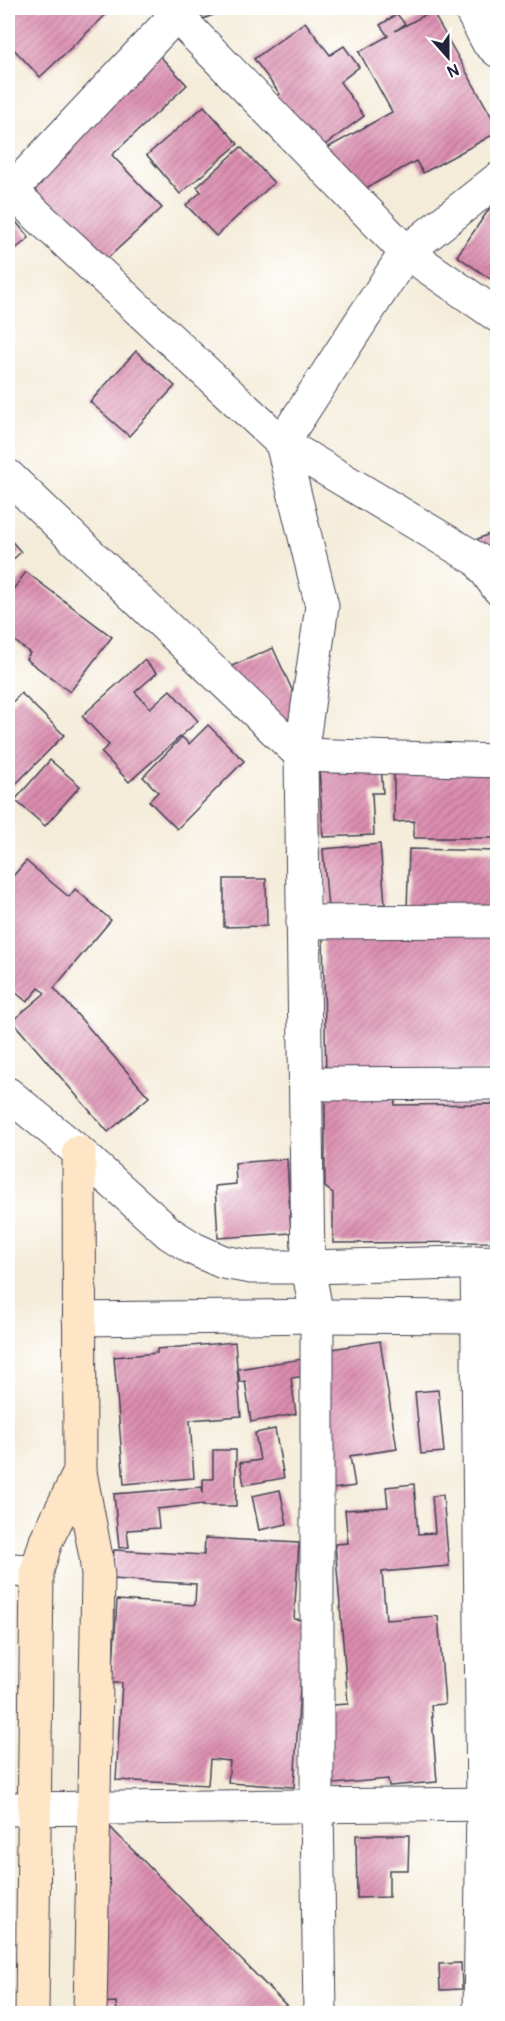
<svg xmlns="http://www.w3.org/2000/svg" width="505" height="2021" font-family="Pangolin,sans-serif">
	<defs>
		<pattern id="building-hatch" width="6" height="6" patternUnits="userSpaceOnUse" patternTransform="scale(1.5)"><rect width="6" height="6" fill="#dc8daf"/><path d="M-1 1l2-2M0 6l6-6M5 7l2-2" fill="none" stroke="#b27390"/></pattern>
	</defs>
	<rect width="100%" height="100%" fill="#fff"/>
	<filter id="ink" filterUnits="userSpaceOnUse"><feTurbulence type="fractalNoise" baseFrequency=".0167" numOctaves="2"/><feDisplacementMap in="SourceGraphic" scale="12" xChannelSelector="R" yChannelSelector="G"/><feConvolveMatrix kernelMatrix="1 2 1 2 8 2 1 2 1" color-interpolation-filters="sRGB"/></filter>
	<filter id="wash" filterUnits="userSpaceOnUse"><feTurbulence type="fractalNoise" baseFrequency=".008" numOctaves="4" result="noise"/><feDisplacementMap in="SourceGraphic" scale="24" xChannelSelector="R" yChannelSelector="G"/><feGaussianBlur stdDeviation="1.35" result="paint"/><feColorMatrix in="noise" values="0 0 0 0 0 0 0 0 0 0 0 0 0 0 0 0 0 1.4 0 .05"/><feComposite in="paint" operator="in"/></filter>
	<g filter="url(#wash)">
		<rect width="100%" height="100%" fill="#f4ecd9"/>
		<g id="blocks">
			<g fill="url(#building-hatch)">
				<path d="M 8,8 L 113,8 L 40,77 L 8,43 Z"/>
				<path d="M 198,8 L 230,8 L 203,19 Z"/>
				<path d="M 432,11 L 498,128 L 498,132 L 423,173 L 416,161 L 346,199 L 320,152 L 392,112 L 359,52 L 388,36 L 380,25 L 397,14 L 405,24 L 395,31 Z"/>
				<path d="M 305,22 L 330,55 L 344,46 L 359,67 L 340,82 L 364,116 L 311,155 L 272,100 L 280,94 L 254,59 Z"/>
				<path d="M 143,38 L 187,85 L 112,155 L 162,208 L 97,268 L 10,174 Z"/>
				<path d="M 204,106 L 238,144 L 180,194 L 147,155 Z"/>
				<path d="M 241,147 L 274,183 L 216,236 L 186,205 L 201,192 L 197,187 Z"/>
				<path d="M 498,196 L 498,272 L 492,280 L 457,256 Z"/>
				<path d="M 9,213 L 29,238 L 8,255 L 8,214 Z"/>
				<path d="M 136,351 L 175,386 L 129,436 L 90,402 Z"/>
				<path d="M 498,530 L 498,588 L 469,543 Z"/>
				<path d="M 8,537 L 21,552 L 8,564 Z"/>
				<path d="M 26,572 L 112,637 L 70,692 L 26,659 L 30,653 L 8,636 L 8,596 Z"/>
				<path d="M 273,648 L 303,714 L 277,726 L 227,668 Z"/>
				<path d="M 144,660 L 157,673 L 135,692 L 150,708 L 170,690 L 198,721 L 129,782 L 101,752 L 109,745 L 82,716 Z"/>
				<path d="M 21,693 L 64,735 L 8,792 L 8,707 Z"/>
				<path d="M 208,725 L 244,761 L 177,829 L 149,801 L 158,792 L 143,777 L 182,737 L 189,744 Z"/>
				<path d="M 50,760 L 80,786 L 45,826 L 15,800 Z"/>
				<path d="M 394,762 L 498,769 L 498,838 L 414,838 L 414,821 L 394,822 Z"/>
				<path d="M 381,763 L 383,793 L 372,793 L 374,835 L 323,837 L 319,766 Z"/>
				<path d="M 380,844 L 385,904 L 328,909 L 323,849 Z"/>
				<path d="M 409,849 L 498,851 L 498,912 L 407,910 Z"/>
				<path d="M 26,861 L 69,897 L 75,889 L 111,920 L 54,988 L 149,1097 L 108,1132 L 12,1021 L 45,993 L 39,988 L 27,1002 L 8,986 L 8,882 Z"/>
				<path d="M 224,879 L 266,879 L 267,926 L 224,927 Z"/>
				<path d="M 498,932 L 498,1072 L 326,1075 L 323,936 Z"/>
				<path d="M 325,1093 L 394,1093 L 395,1105 L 498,1104 L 498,1242 L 333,1243 L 333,1193 L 325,1187 Z"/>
				<path d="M 287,1159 L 291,1233 L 218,1238 L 215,1186 L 236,1184 L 235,1163 Z"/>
				<path d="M 380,1341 L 397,1449 L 350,1456 L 355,1486 L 325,1490 L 307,1376 L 291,1378 L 296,1414 L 251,1422 L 245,1381 L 240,1382 L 238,1369 L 303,1359 L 302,1354 Z"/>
				<path d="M 235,1342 L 241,1416 L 190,1420 L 194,1478 L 124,1484 L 114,1357 L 157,1353 L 157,1349 Z"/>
				<path d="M 438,1390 L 444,1452 L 421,1454 L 415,1392 Z"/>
				<path d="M 275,1429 L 284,1478 L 244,1485 L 240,1463 L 260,1460 L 255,1433 Z"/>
				<path d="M 213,1450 L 236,1450 L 236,1506 L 203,1506 L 203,1504 L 157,1509 L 159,1528 L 127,1530 L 129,1547 L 119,1548 L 114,1494 L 202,1487 L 203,1494 L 203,1479 L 213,1479 Z"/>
				<path d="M 414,1484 L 418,1534 L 435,1533 L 432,1496 L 443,1495 L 449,1566 L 382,1572 L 386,1620 L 438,1616 L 445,1704 L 431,1705 L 437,1782 L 389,1786 L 388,1779 L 323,1785 L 317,1706 L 348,1704 L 335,1544 L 348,1543 L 345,1510 L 388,1507 L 386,1487 Z"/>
				<path d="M 280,1490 L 287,1524 L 259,1530 L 252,1496 Z"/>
				<path d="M 205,1538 L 299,1543 L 294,1619 L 304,1620 L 294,1787 L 228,1783 L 230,1761 L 210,1759 L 208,1785 L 116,1780 L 122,1683 L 112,1683 L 117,1600 L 195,1605 L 196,1584 L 112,1579 L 114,1550 L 204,1555 Z"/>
				<path d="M 102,1819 L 287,2006 L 205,2014 L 117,2014 L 116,2002 L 96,2003 Z"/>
				<path d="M 356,1835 L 409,1835 L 408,1870 L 389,1870 L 389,1897 L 357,1898 Z"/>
				<path d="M 461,1963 L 462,1989 L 440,1990 L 439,1964 Z"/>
				<rect x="8" y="1988" width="2" height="26"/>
			</g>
		</g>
	</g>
	<g filter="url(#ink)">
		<use href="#blocks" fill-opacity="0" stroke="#424053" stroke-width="1.5"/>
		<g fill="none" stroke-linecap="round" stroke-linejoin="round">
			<g stroke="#424053" stroke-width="35">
				<g id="minor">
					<path d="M 169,8 L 406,252 L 498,316"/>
					<path d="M 470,8 L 488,42 L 498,51"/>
					<path d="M 8,188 L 282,443 L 478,560 L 498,588"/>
					<path d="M 8,194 L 176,15"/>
					<path d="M 8,476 L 301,755 L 498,761"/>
					<path d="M 303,922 L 498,921"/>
					<path d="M 306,1084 L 498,1083"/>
					<path d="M 477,1262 L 483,1804 L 480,2014"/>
					<path d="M 79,1319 L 317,1316 L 478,1317"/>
					<path d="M 8,1570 L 37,1571"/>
					<path d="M 8,1809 L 498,1804"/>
					<path d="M 320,2014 L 317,1806 L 317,1316 L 308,1267 L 301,755 L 322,606 L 282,443 L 406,252 L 498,179"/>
				</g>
			</g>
			<g stroke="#424053" stroke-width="35">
				<path id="tertiary" d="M 8,1094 L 79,1152 L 169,1233 L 194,1249 L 223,1262 L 251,1267 L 308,1267 L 498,1262"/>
			</g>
			<g stroke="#424053" stroke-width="35">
				<g id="secondary">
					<path d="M 79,1152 L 80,1472 L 96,1557 L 98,1576 L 90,2014"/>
					<path d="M 32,2014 L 37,1571 L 46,1541 L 80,1472"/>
				</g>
			</g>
			<use href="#minor" stroke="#fff" stroke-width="33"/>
			<use href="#tertiary" stroke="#fff" stroke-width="33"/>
			<use href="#secondary" stroke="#fee5c5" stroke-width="33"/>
		</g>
	</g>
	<rect width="505" height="2021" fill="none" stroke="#fff" stroke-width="30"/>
	<g transform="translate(448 57) rotate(159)" stroke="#ffffff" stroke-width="4.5" paint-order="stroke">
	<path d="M0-4.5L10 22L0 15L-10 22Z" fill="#22223b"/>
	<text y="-9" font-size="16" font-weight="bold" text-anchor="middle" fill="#22223b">N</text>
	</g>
</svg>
